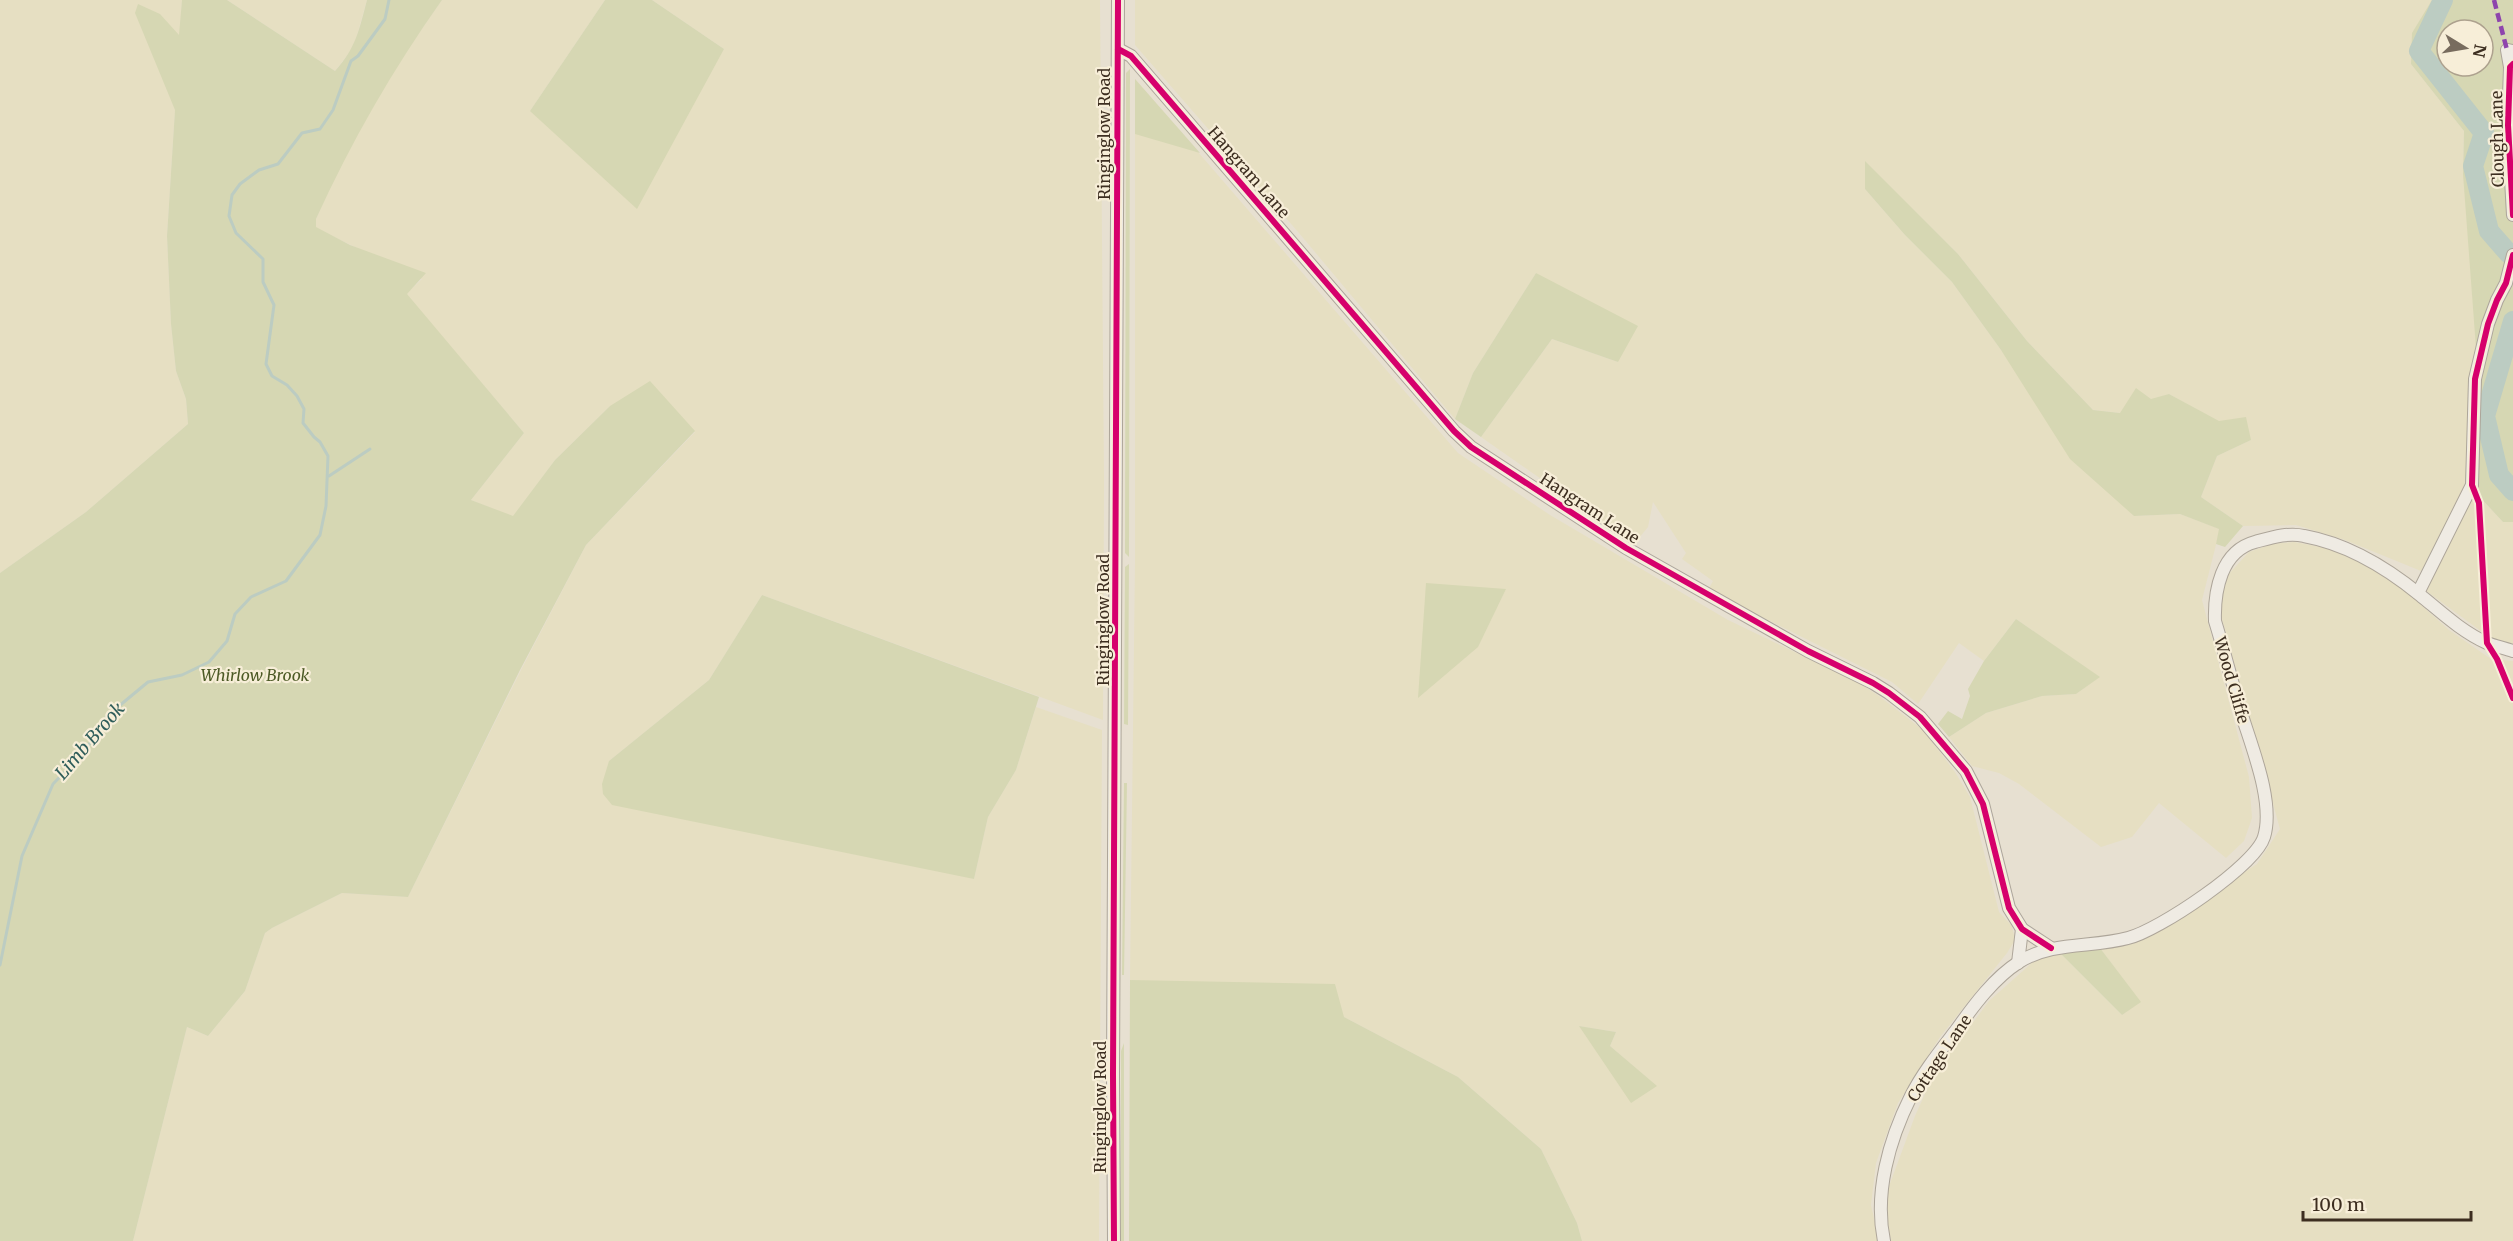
<svg xmlns="http://www.w3.org/2000/svg" width="2513" height="1241" font-family="Merriweather,serif">
	<rect width="100%" height="100%" fill="#e7e0d1"/>
	<g fill="#e6dfc2" fill-rule="evenodd">
		<path d="M 0,0 L 182,0 L 167,236 L 171,324 L 176,371 L 186,399 L 188,424 L 86,512 L 0,573 Z"/>
		<path d="M 227,0 L 367,0 L 356,39 L 349,53 L 335,71 Z"/>
		<path d="M 442,0 L 605,0 L 530,111 L 724,49 L 652,0 L 1100,0 L 1104,481 L 1103,720 L 762,595 L 709,680 L 609,761 L 974,879 L 988,817 L 1016,770 L 1036,707 L 1102,730 L 1099,1241 L 133,1241 L 187,1027 L 208,1036 L 245,991 L 265,933 L 272,928 L 342,893 L 408,897 L 521,670 L 586,545 L 695,432 L 610,406 L 555,460 L 513,517 L 471,500 L 524,433 L 406,294 L 422,279 L 315,228 L 316,219 L 338,169 L 376,101 L 405,52 Z"/>
		<path d="M 1135,0 L 2432,0 L 2413,33 L 2411,64 L 2464,131 L 2463,174 L 2489,267 L 2468,432 L 2464,491 L 2421,571 L 2345,540 L 2296,525 L 2243,526 L 2201,497 L 2217,456 L 2251,440 L 2169,394 L 2120,413 L 2093,410 L 2027,341 L 1958,254 L 1865,162 L 1865,189 L 1905,235 L 1952,282 L 2001,350 L 2134,516 L 2180,514 L 2220,529 L 2202,600 L 2249,777 L 2252,818 L 2244,841 L 2226,858 L 2159,803 L 2132,837 L 2101,847 L 2019,784 L 1999,773 L 1972,766 L 1949,737 L 1986,713 L 2042,696 L 2076,694 L 2099,677 L 2016,619 L 1984,661 L 1959,643 L 1918,704 L 1892,682 L 1708,590 L 1713,581 L 1682,559 L 1686,553 L 1653,502 L 1648,527 L 1634,544 L 1481,437 L 1552,339 L 1618,362 L 1536,273 L 1473,373 L 1455,419 L 1299,233 L 1135,45 Z"/>
		<path d="M 1135,79 L 1458,453 L 1550,515 L 1728,620 L 1859,683 L 1879,696 L 1923,730 L 1955,772 L 1970,797 L 1999,912 L 2012,926 L 2015,940 L 2007,953 L 1940,1037 L 1898,1103 L 1876,1163 L 1871,1205 L 1879,1241 L 1582,1241 L 1577,1223 L 1541,1149 L 1458,1077 L 1344,1017 L 1130,980 L 1135,563 ZM 1579,1026 L 1616,1032 L 1610,1046 L 1656,1086 Z"/>
		<path d="M 2475,492 L 2503,522 L 2513,522 L 2513,644 L 2489,637 L 2425,590 Z"/>
		<path d="M 2294,542 L 2321,547 L 2360,559 L 2410,595 L 2449,630 L 2491,659 L 2513,661 L 2513,1241 L 1891,1241 L 1886,1213 L 1888,1189 L 1915,1116 L 1933,1076 L 1989,1001 L 2035,960 L 2061,954 L 2122,1015 L 2140,1002 L 2100,948 L 2171,920 L 2257,864 L 2280,829 L 2219,608 L 2225,578 L 2249,552 L 2272,544 Z"/>
	</g>
	<g fill="#d6d7b3" fill-rule="evenodd">
		<path d="M 182,0 L 227,0 L 335,71 C 356,48 359,30 367,0 L 442,0 C 393,69 351,142 316,219 L 316,227 L 350,245 L 426,273 L 407,294 L 524,433 L 471,500 L 513,516 L 555,460 L 610,406 L 650,381 L 695,431 L 586,545 L 520,670 L 408,897 L 342,893 L 272,928 L 265,933 L 245,991 L 208,1036 L 187,1027 L 133,1241 L 0,1241 L 0,573 L 86,512 L 188,424 L 186,399 L 176,371 L 171,324 L 167,236 L 175,110 L 135,13 L 138,4 L 160,14 L 179,35 Z"/>
		<path d="M 605,0 L 652,0 L 724,49 L 637,209 L 530,111 Z"/>
		<path d="M 2432,0 L 2513,0 L 2513,522 L 2503,522 L 2465,481 L 2468,432 L 2476,348 L 2463,174 L 2464,131 L 2411,64 L 2412,33 ZM 2447,30 L 2483,30 L 2483,66 L 2447,66 Z"/>
		<path d="M 1130,69 L 1129,557 L 1125,553 L 1126,73 Z"/>
		<path d="M 1135,79 L 1200,153 L 1135,134 Z"/>
		<path d="M 1865,161 L 1958,254 L 2027,341 L 2093,410 L 2120,413 L 2136,388 L 2151,399 L 2169,394 L 2219,421 L 2246,417 L 2251,440 L 2217,456 L 2201,497 L 2243,526 L 2225,547 L 2216,544 L 2219,529 L 2180,514 L 2134,516 L 2070,459 L 2001,350 L 1952,282 L 1905,235 L 1865,189 Z"/>
		<path d="M 1536,273 L 1638,326 L 1618,362 L 1552,339 L 1481,437 L 1455,419 L 1473,373 Z"/>
		<path d="M 1129,564 L 1128,725 L 1124,724 L 1125,567 Z"/>
		<path d="M 1426,583 L 1506,589 L 1478,647 L 1418,698 Z"/>
		<path d="M 762,595 L 1039,697 L 1016,770 L 988,817 L 974,879 L 612,805 L 603,794 L 602,784 L 609,761 L 709,680 Z"/>
		<path d="M 2016,619 L 2100,677 L 2076,694 L 2042,696 L 1986,713 L 1949,737 L 1938,724 L 1948,711 L 1962,719 L 1970,696 L 1968,689 L 1984,661 Z"/>
		<path d="M 1124,783 L 1127,783 L 1124,975 L 1122,975 Z"/>
		<path d="M 2100,948 L 2141,1002 L 2122,1015 L 2061,954 Z"/>
		<path d="M 1130,980 L 1335,984 L 1344,1017 L 1458,1077 L 1541,1149 L 1577,1223 L 1582,1241 L 1129,1241 Z"/>
		<path d="M 1579,1026 L 1616,1032 L 1610,1046 L 1657,1086 L 1631,1103 Z"/>
		<path d="M 1124,1043 L 1124,1241 L 1121,1241 L 1121,1051 Z"/>
	</g>
	<g fill="none" stroke-linecap="round" stroke-linejoin="round">
		<g stroke="#bcccc2" stroke-width="3">
			<path d="M 329,476 L 370,449"/>
			<path d="M 0,965 L 22,856 L 53,784 L 85,751 L 107,716 L 148,682 L 182,675 L 209,662 L 227,641 L 235,614 L 251,597 L 286,581 L 320,535 L 326,506 L 328,456 L 320,442 L 314,437 L 303,423 L 304,409 L 297,396 L 287,385 L 272,376 L 266,364 L 274,305 L 263,282 L 263,259 L 236,233 L 229,216 L 232,195 L 240,184 L 259,170 L 278,164 L 302,133 L 320,129 L 333,110 L 351,61 L 358,56 L 385,19 L 389,0"/>
		</g>
		<g stroke="#bcccc2" stroke-width="20">
			<path d="M 2443,0 L 2419,51 L 2484,133 L 2473,166 L 2489,231 L 2509,254"/>
			<path d="M 2513,321 L 2485,416 L 2499,475 L 2513,491"/>
		</g>
		<g stroke="#ada599" stroke-width="14">
			<g id="minor">
				<path d="M 1118,49 L 1131,56 L 1454,431 L 1471,447 L 1626,548 L 1808,651 L 1873,683 L 1889,693 L 1920,717 L 1966,771 L 1983,804 L 2009,908 L 2022,929 L 2051,948"/>
				<path d="M 2513,64 L 2510,67 L 2508,125 L 2513,215"/>
				<path d="M 2510,67 L 2507,50 L 2513,51"/>
				<path d="M 2418,593 L 2472,485 L 2475,379 L 2488,324 L 2497,300 L 2506,283 L 2513,255"/>
				<path d="M 2018,963 L 2022,929"/>
				<path d="M 1114,1241 L 1113,1075 L 1118,0"/>
				<path d="M 1884,1241 C 1874,1193 1889,1140 1911,1096 C 1923,1072 1941,1050 1957,1029 C 1974,1005 1994,978 2019,962 C 2053,941 2091,948 2128,938 C 2158,931 2255,866 2264,837 C 2275,801 2250,743 2240,709 C 2231,679 2224,650 2215,621 C 2214,591 2221,551 2255,542 C 2270,538 2288,532 2304,536 C 2348,544 2387,568 2420,595 C 2441,612 2462,632 2487,643 C 2495,646 2504,648 2513,651"/>
			</g>
		</g>
		<use href="#minor" stroke="#efebe3" stroke-width="12"/>
		<path stroke="#8e44ad" stroke-width="4.5" stroke-dasharray="9 4.5" stroke-linecap="butt" d="M 2494,0 L 2507,50"/>
		<g stroke="#f7eed8" stroke-width="10">
			<g id="cycleway">
				<path d="M 1118,49 L 1131,56 L 1454,431 L 1471,447 L 1626,548 L 1808,651 L 1873,683 L 1889,693 L 1920,717 L 1966,771 L 1983,804 L 2009,908 L 2022,929 L 2051,948"/>
				<path d="M 2513,64 L 2510,67 L 2508,125 L 2513,215"/>
				<path d="M 2513,255 L 2506,283 L 2497,300 L 2488,324 L 2475,379 L 2472,485 L 2479,503 L 2487,643 L 2497,659 L 2513,698"/>
				<path d="M 1114,1241 L 1113,1075 L 1118,0"/>
			</g>
		</g>
		<use href="#cycleway" stroke="#d6006c" stroke-width="6"/>
	</g>
	<g text-anchor="middle" stroke-width="4.5" stroke-linejoin="round" paint-order="stroke">
		<g font-size="16" fill="#3d2e20" stroke="#f7eed8">
			<text transform="translate(1104 134) rotate(-90)" y="6">Ringinglow Road</text>
			<text transform="translate(2497 139) rotate(-91)" y="6">Clough Lane</text>
			<text transform="translate(1249 172) rotate(49)" y="6">Hangram Lane</text>
			<text transform="translate(1590 508) rotate(33)" y="6">Hangram Lane</text>
			<text transform="translate(1103 620) rotate(-90)" y="6">Ringinglow Road</text>
			<text transform="translate(2232 680) rotate(74)" y="6">Wood Cliffe</text>
			<text transform="translate(1939 1058) rotate(-56)" y="6">Cottage Lane</text>
			<text transform="translate(1100 1107) rotate(-90)" y="6">Ringinglow Road</text>
		</g>
		<g font-size="16" font-style="italic" fill="#4d5a26" stroke="#f7eed8">
			<text x="255" y="681">Whirlow Brook</text>
		</g>
		<g font-size="18" font-style="italic" fill="#2f5d5a" stroke="#f7eed8">
			<text transform="translate(90 741) rotate(-49)" y="6">Limb Brook</text>
		</g>
	</g>
	<g transform="translate(2465 48) rotate(101)"><circle r="28" fill="#f7eed8" stroke="#ada18e" stroke-width="1.5"/>
	<path d="M0-4.5L10 22L0 15L-10 22Z" fill="#786c5e"/>
	<text y="-9" font-size="16" font-weight="bold" text-anchor="middle" fill="#3d2e20">N</text>
	</g>
	<path d="M2303 1211v9h168v-9" fill="none" stroke="#3d2e20" stroke-width="3"/>
	<text x="2312" y="1211" font-size="18" fill="#3d2e20" stroke="#f7eed8" stroke-width="4.5" paint-order="stroke">100 m</text>
</svg>
